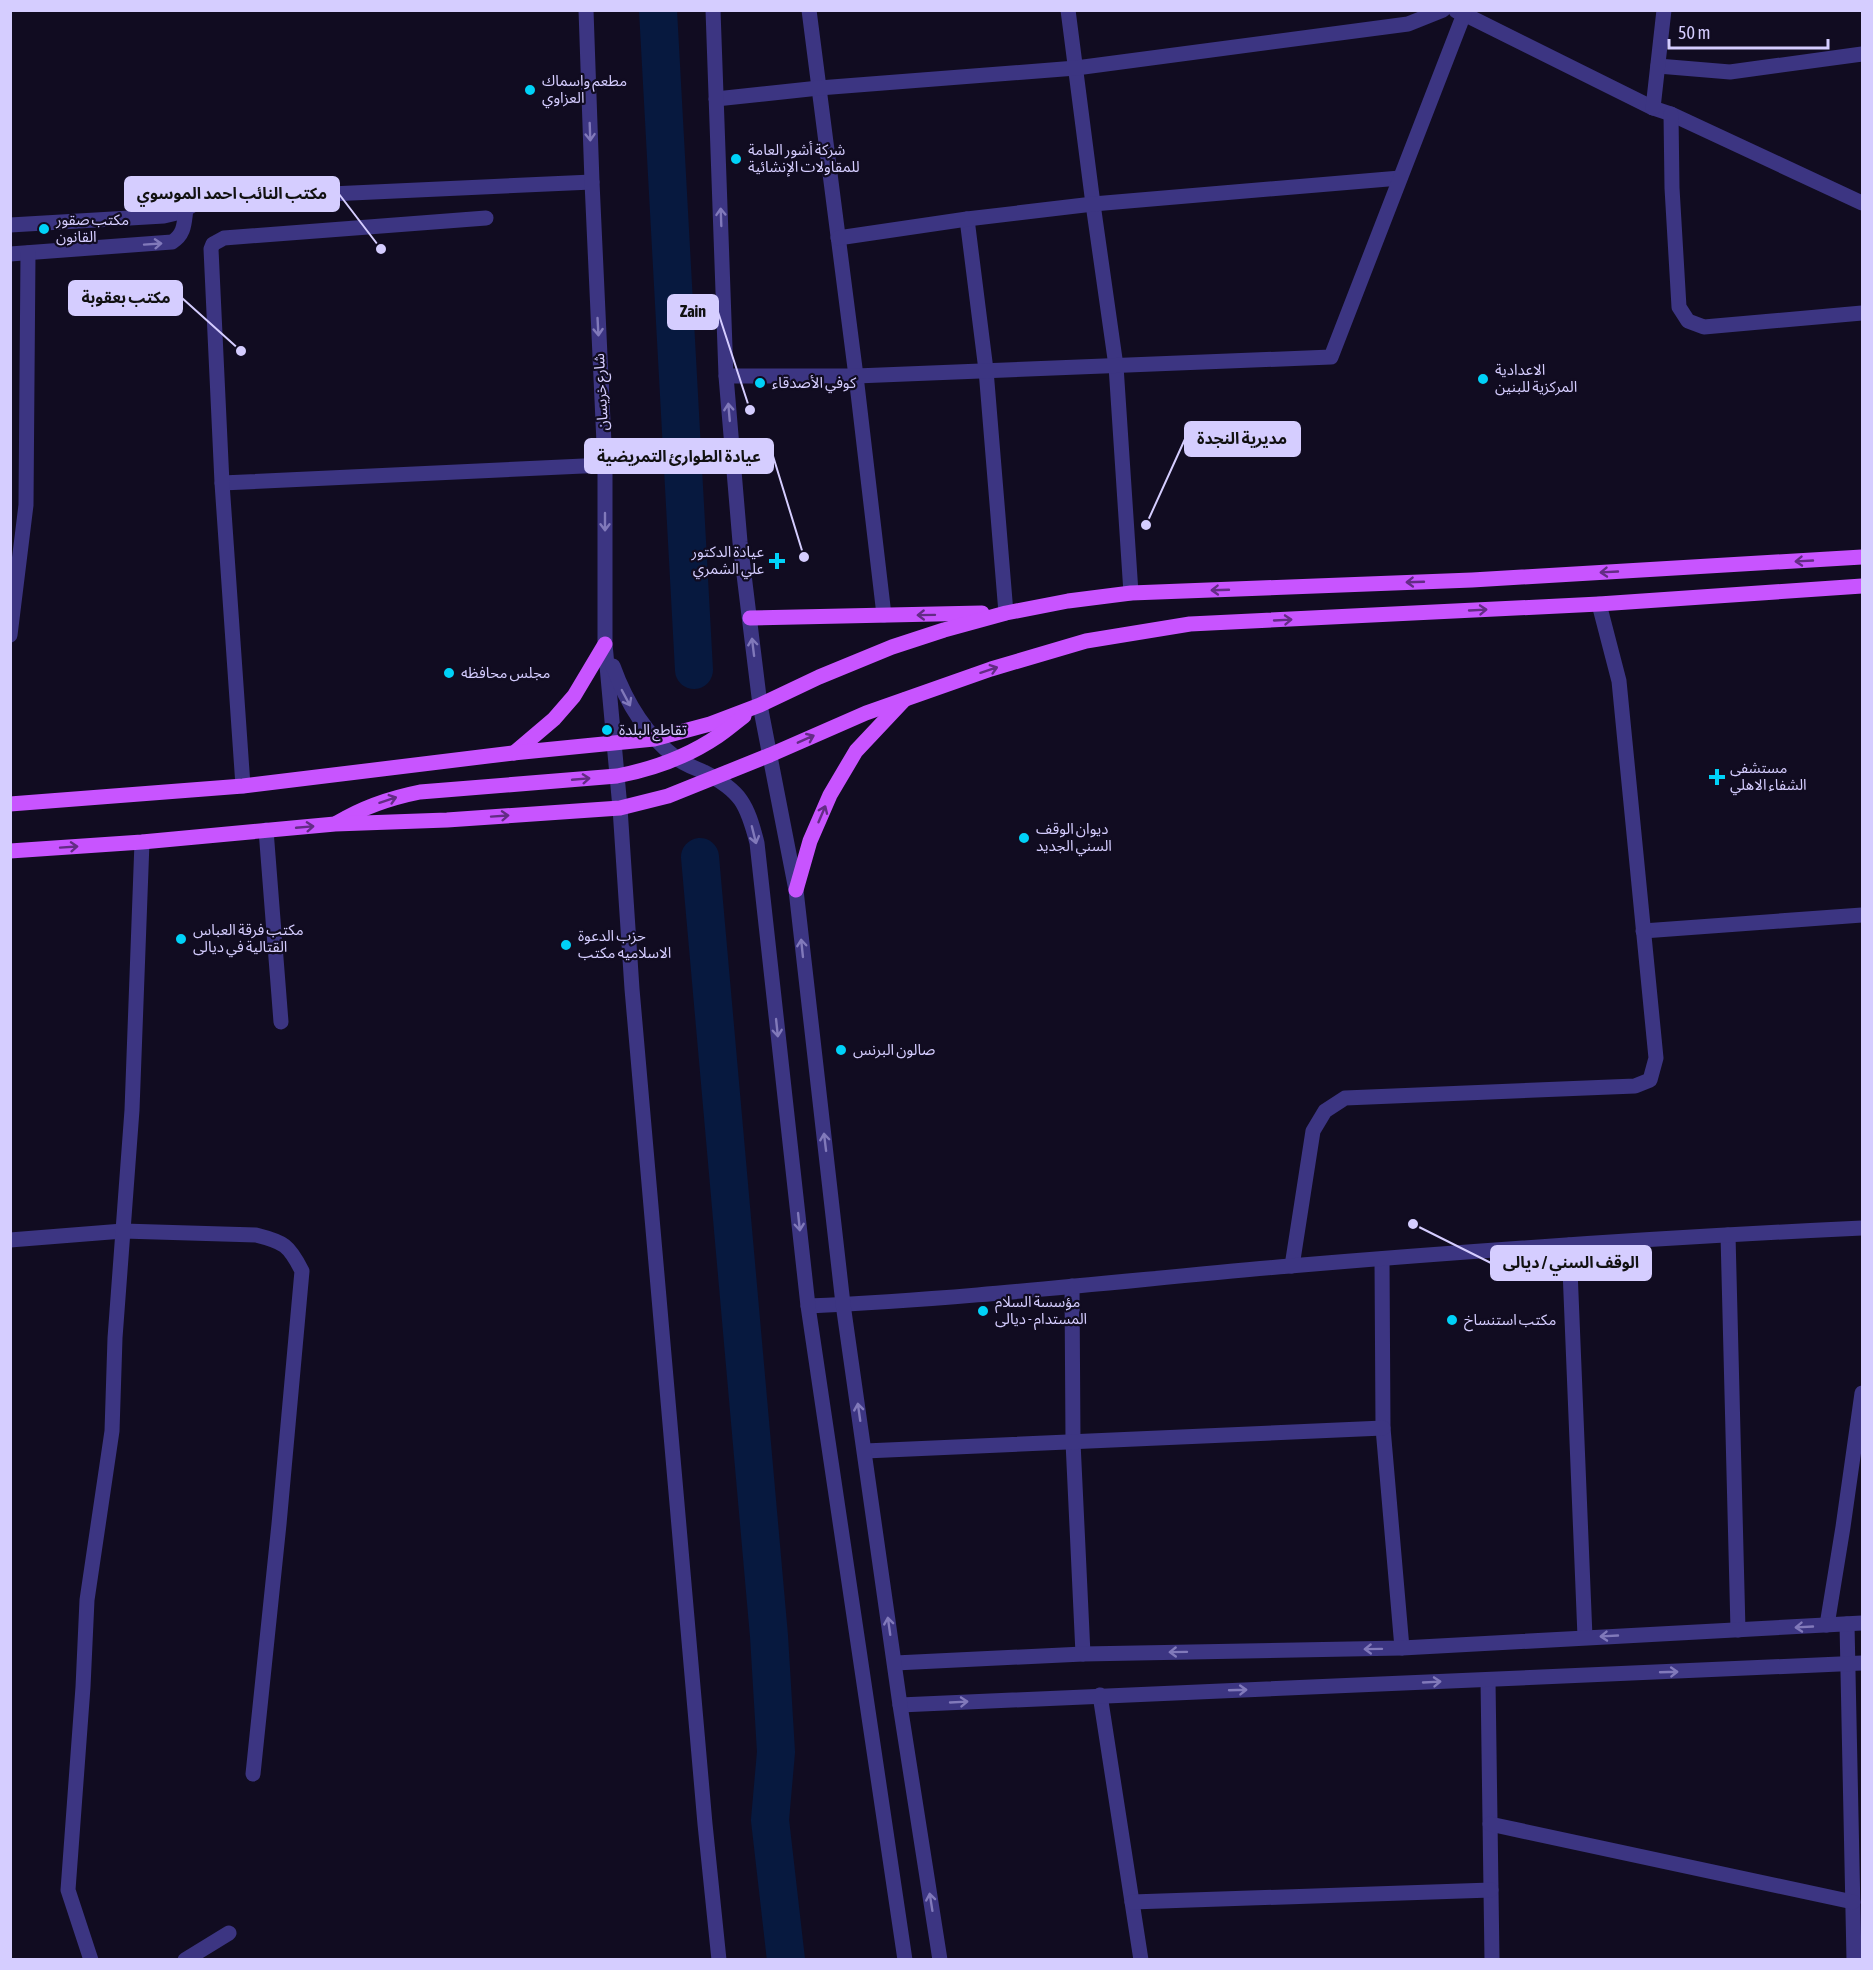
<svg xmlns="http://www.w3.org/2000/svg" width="1873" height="1970" font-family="'Asap Condensed','Noto Sans Arabic',sans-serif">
	<rect width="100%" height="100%" fill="#110c21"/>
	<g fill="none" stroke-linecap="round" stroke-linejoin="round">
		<g stroke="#07193f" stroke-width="38">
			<path d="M 658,10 L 694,670"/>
			<path d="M 700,857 L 769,1636 L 776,1752 L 770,1820 L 786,1960"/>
		</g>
		<g stroke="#3c3582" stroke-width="15">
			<path d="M 809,10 L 856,376 L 884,615"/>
			<path d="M 1068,10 L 1093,204 L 1116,366 L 1131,593"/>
			<path d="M 1456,11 L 1464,14 L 1653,108 L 1671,114 L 1862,203"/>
			<path d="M 1658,66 L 1730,72 L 1862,54"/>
			<path d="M 716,99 L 819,88 L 1076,68 L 1408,24 L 1443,10"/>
			<path d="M 1653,108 L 1664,10"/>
			<path d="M 1671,114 L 1672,188 L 1679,307 L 1688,321 L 1704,327 L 1862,313"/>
			<path d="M 967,219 L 986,370 L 1006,613"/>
			<path d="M 10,225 L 164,216 L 181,212 L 201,200 L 592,182"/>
			<path d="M 838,238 L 967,219 L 1093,204 L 1400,178"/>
			<path d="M 10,254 L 172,242 C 185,234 184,223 186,209"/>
			<path d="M 726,376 L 856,376 L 1331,357 L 1464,14 L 1464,10"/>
			<path d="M 222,483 L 605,465"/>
			<path d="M 10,635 L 26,505 L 28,253"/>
			<path d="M 243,786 L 222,483 L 211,249 L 213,244 L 224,238 L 486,218"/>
			<path d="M 266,830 L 281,1022"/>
			<path d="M 1643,931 L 1862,915"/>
			<path d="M 1728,1235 L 1738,1630"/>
			<path d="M 10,1240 L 123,1231 L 256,1235 C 284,1242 289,1245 302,1271 L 279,1524 L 253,1774"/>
			<path d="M 1569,1245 L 1585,1637"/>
			<path d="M 1382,1259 L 1383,1428 L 1402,1648"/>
			<path d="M 1292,1266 L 1313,1131 L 1325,1111 L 1345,1098 L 1635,1086 L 1650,1080 L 1656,1058 L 1619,681 L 1599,604"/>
			<path d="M 1072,1286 L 1073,1442 L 1083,1654"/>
			<path d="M 808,1306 C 969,1299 1129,1280 1290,1266 C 1480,1250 1671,1237 1862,1228"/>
			<path d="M 865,1451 L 1383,1428"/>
			<path d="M 1847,1624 L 1854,1960"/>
			<path d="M 1827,1625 L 1843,1527 L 1862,1393"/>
			<path d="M 895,1663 L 1083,1654 L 1402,1648 L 1862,1623"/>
			<path d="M 1488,1680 L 1492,1960"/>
			<path d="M 1100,1695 L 1141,1960"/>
			<path d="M 900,1705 L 1862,1663"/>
			<path d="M 1490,1824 L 1853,1902"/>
			<path d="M 1132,1902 L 1491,1890"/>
			<path d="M 91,1960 L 68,1890 L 83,1687 L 87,1600 L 112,1431 L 115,1338 L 132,1110 L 142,842"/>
			<path d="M 185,1960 L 229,1933"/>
		</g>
		<g stroke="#3c3582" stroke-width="15">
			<path d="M 586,10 L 592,182 L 605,465 L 605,644 L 620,808 L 632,989 L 705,1824 L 719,1960"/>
			<path d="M 713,10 L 726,376 L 740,542 L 760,705 L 796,890 L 843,1304 L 900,1705 L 940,1960"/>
			<path d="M 613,666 C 626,702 645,734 675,757 C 683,764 695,768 704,772 C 741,791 747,804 757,843 L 808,1306 L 905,1960"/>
		</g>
		<g stroke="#c854ff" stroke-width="15">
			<path d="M 750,618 L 982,613"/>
			<path d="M 514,753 L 554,719 L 574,696 L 605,644"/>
			<path d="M 10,804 L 243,786 L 513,753 L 654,739 L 710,724 L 760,705 L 819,677 L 892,647 L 944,630 L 1006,613 L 1068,601 L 1131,593 L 1472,580 L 1862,557"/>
			<path d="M 337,823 C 363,807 390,798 420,792 L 617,776 C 654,769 687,757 718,736 C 727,730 735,723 744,716"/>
			<path d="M 10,851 L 142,842 L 335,824 L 447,820 L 620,808 L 668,796 L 770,755 L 866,713 L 991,669 L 1086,641 L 1190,624 L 1599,604 L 1862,586"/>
			<path d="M 796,890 L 810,841 L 830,795 L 856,751 L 904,700"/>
		</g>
	</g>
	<defs><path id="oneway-shaft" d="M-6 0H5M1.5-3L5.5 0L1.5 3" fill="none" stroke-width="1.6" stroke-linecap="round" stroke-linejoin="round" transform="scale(1.5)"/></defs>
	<g stroke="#8179ba">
		<use href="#oneway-shaft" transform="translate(590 132) rotate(88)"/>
		<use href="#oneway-shaft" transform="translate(721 217) rotate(-92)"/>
		<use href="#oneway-shaft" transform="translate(153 244) rotate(-4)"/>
		<use href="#oneway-shaft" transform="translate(598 327) rotate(87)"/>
		<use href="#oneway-shaft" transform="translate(729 412) rotate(-95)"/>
		<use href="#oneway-shaft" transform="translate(605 522) rotate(90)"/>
		<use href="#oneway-shaft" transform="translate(753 647) rotate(-97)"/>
		<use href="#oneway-shaft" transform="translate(626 698) rotate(62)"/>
		<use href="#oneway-shaft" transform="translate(754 835) rotate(76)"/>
		<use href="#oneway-shaft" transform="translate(802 948) rotate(-96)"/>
		<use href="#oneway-shaft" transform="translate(777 1028) rotate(84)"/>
		<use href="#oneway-shaft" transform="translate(825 1142) rotate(-97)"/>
		<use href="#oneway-shaft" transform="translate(799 1222) rotate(84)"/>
		<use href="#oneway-shaft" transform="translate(859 1412) rotate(-98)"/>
		<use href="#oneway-shaft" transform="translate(889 1626) rotate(-98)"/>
		<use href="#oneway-shaft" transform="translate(1804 1627) rotate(177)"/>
		<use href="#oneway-shaft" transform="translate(1609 1636) rotate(177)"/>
		<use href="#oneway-shaft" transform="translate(1373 1649) rotate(179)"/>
		<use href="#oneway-shaft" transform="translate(1178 1652) rotate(179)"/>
		<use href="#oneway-shaft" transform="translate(1669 1672) rotate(-2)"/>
		<use href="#oneway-shaft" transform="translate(1432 1682) rotate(-3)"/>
		<use href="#oneway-shaft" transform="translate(1238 1690) rotate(-2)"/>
		<use href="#oneway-shaft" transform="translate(959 1702) rotate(-3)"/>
		<use href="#oneway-shaft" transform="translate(931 1902) rotate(-99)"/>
	</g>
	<g stroke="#632c85">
		<use href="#oneway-shaft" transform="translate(1804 561) rotate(177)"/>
		<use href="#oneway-shaft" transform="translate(1609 572) rotate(177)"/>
		<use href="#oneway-shaft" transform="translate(1415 582) rotate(178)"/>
		<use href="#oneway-shaft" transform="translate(1220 590) rotate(178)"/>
		<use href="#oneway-shaft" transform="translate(1478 610) rotate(-3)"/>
		<use href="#oneway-shaft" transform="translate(926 615) rotate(179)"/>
		<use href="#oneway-shaft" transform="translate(1283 620) rotate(-3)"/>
		<use href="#oneway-shaft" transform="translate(989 670) rotate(-18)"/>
		<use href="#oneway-shaft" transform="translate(806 739) rotate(-24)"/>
		<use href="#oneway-shaft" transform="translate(581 779) rotate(-5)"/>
		<use href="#oneway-shaft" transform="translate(388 800) rotate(-18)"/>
		<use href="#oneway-shaft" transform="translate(822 814) rotate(-67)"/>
		<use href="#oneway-shaft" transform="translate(500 816) rotate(-4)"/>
		<use href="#oneway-shaft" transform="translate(305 827) rotate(-5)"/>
		<use href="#oneway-shaft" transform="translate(69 847) rotate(-4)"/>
	</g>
	<g fill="#00d2f8" stroke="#110c21" stroke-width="2">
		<circle cx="530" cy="90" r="6"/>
		<circle cx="736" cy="159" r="6"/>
		<circle cx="44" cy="229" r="6"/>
		<circle cx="1483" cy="379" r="6"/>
		<circle cx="760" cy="383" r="6"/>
		<path d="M774 552h6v6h6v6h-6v6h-6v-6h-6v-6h6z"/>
		<circle cx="449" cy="673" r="6"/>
		<circle cx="607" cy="730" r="6"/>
		<path d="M1714 768h6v6h6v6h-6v6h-6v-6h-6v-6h6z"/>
		<circle cx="1024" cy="838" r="6"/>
		<circle cx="181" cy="939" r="6"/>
		<circle cx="566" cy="945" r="6"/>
		<circle cx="841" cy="1050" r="6"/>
		<circle cx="983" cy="1311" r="6"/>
		<circle cx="1452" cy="1320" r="6"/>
	</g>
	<g text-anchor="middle" stroke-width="4.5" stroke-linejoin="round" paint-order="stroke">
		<g font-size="15" fill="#d5cdff" stroke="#110c21" text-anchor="start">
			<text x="542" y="86">مطعم واسماك<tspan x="542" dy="17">العزاوي</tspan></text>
			<text x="748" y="155">شركة أشور العامة<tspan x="748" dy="17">للمقاولات الإنشائية</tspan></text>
			<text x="56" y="225">مكتب صقور<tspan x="56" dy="17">القانون</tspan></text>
			<text x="1495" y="375">الاعدادية<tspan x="1495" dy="17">المركزية للبنين</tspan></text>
			<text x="772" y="388">كوفي الأصدقاء</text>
			<text x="764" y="557" text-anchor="end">عيادة الدكتور<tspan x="764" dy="17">علي الشمري</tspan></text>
			<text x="461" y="678">مجلس محافظه</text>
			<text x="619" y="735">تقاطع البلدة</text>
			<text x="1730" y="773">مستشفى<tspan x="1730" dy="17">الشفاء الاهلي</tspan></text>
			<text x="1036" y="834">ديوان الوقف<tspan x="1036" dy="17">السني الجديد</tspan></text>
			<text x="193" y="935">مكتب فرقة العباس<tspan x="193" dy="17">القتالية في ديالى</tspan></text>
			<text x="578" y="941">حزب الدعوة<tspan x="578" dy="17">الاسلاميه مكتب</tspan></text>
			<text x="853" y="1055">صالون البرنس</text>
			<text x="995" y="1307">مؤسسة السلام<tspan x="995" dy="17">المستدام - ديالى</tspan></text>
			<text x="1464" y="1325">مكتب استنساخ</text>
		</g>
		<g font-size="15" fill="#d5cdff" stroke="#110c21">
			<text transform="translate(601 392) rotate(-93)" y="5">شارع خريسان</text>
		</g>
	</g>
	<path fill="none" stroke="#d5cdff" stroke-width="2" d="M381 249L339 194M241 351L182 298M750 410L718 312M1146 525L1185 439M804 557L773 456M1413 1224L1491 1263"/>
	<g fill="#d5cdff" stroke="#110c21" stroke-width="2">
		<circle cx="381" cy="249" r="6"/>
		<circle cx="241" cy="351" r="6"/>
		<circle cx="750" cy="410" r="6"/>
		<circle cx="1146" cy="525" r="6"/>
		<circle cx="804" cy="557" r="6"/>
		<circle cx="1413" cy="1224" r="6"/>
	</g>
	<g fill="#d5cdff" stroke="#d5cdff" stroke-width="2">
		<rect x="125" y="177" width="214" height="34" rx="6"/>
		<rect x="69" y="281" width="113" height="34" rx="6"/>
		<rect x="668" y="295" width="50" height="34" rx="6"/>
		<rect x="1185" y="422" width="115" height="34" rx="6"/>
		<rect x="585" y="439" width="188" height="34" rx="6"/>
		<rect x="1491" y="1246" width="160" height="34" rx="6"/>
	</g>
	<g font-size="16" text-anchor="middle" font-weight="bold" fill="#111">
		<text x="232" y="199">مكتب النائب احمد الموسوي</text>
		<text x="126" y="303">مكتب بعقوبة</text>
		<text x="693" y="317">Zain</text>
		<text x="1242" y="444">مديرية النجدة</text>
		<text x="679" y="462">عيادة الطوارئ التمريضية</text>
		<text x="1571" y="1268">الوقف السني / ديالى</text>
	</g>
	<rect width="1873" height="1970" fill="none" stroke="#d5cdff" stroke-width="24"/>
	<path d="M1669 39v9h159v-9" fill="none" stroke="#d5cdff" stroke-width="3"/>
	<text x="1678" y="39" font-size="18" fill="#d5cdff" stroke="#110c21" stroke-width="4.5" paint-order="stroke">50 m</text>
</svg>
